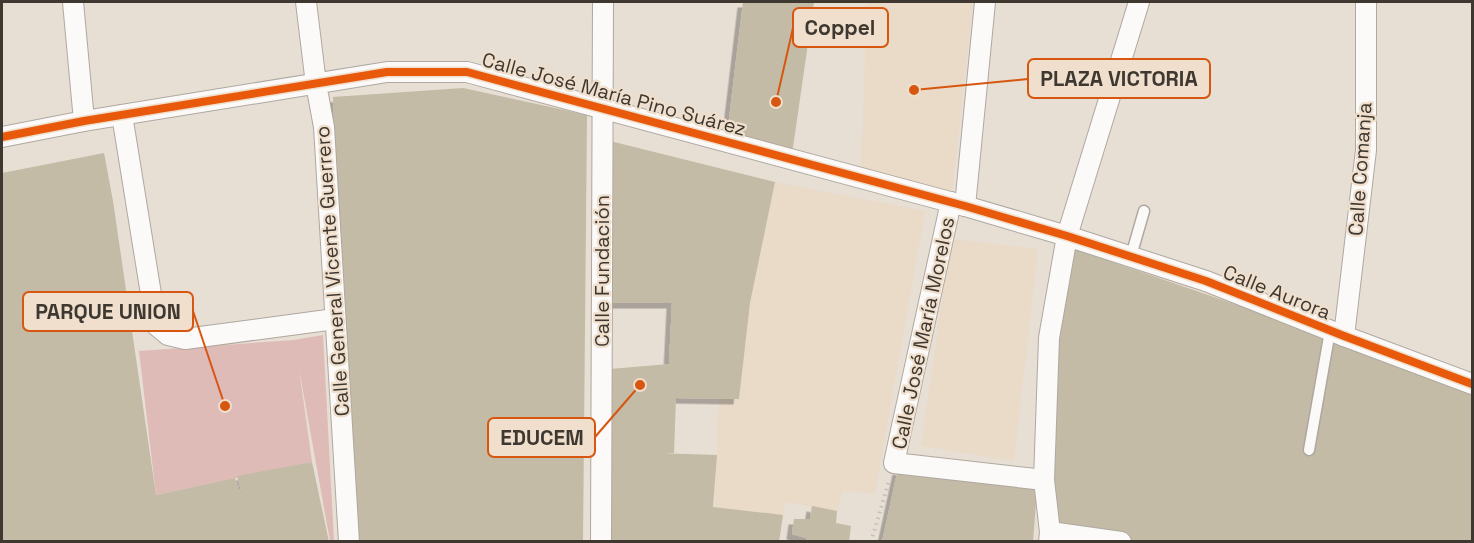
<svg xmlns="http://www.w3.org/2000/svg" width="1474" height="543" font-family="'Space Grotesk',sans-serif">
	<defs>
		<filter id="shadow"><feDropShadow dx="-5.5" dy="5.5" stdDeviation="0" flood-color="#0004"/></filter>
	</defs>
	<rect width="100%" height="100%" fill="#e7ded4"/>
	<g fill="#eadac8">
		<path d="M 867,2 L 973,2 L 951,202 L 861,178 Z"/>
		<path d="M 775,182 L 925,211 L 875,494 L 843,490 L 837,511 L 785,502 L 779,541 L 679,542 L 680,507 L 715,507 L 719,398 L 740,391 L 750,303 Z"/>
		<path d="M 951,239 L 1038,249 L 1014,461 L 921,446 Z"/>
	</g>
	<path fill="#dfbbb7" d="M 323,335 L 334,541 L 330,541 L 299,369 L 312,462 L 156,495 L 139,351 L 294,340 Z"/>
	<g fill="#c3bba5" filter="url(#shadow)">
		<path d="M 743,2 L 814,2 L 792,154 L 727,136 Z"/>
		<path d="M 463,88 L 587,115 L 583,542 L 352,542 L 345,472 L 333,97 Z"/>
		<path d="M 610,141 L 775,182 L 750,303 L 739,399 L 676,398 L 674,453 L 655,453 L 717,455 L 713,507 L 783,515 L 779,542 L 604,542 L 610,369 L 669,364 L 672,303 L 607,303 Z"/>
		<path d="M 104,153 L 113,201 L 156,495 L 235,478 L 245,505 L 237,476 L 312,462 L 329,542 L 2,542 L 2,173 Z"/>
		<path d="M 1075,249 L 1472,386 L 1472,542 L 1124,542 L 1050,532 L 1049,338 Z"/>
		<path d="M 898,469 L 1037,490 L 1033,542 L 882,542 Z"/>
		<path d="M 812,506 L 837,511 L 836,523 L 851,526 L 849,542 L 806,542 L 806,538 L 792,534 L 794,519 L 810,519 Z"/>
	</g>
	<g fill="none" stroke-linecap="round" stroke-linejoin="round">
		<g stroke="#afa8a0" stroke-width="13">
			<g id="lane">
				<path d="M 1131,256 L 1144,211"/>
				<path d="M 1309,450 L 1330,331"/>
			</g>
		</g>
		<g stroke="#afa8a0" stroke-width="22">
			<g id="street">
				<path d="M 73,2 L 84,121"/>
				<path d="M 306,2 L 316,84 L 324,127 L 349,542"/>
				<path d="M 122,115 L 156,325 L 168,335 L 185,339 L 335,319"/>
				<path d="M 2,137 L 84,121 L 387,72 L 467,72 L 965,206 L 1067,236 L 1206,281 L 1344,336 L 1472,384"/>
				<path d="M 951,202 L 894,463 L 1044,480"/>
				<path d="M 965,206 L 985,2"/>
				<path d="M 1344,336 L 1366,150 L 1366,2"/>
				<path d="M 1050,532 L 1121,542"/>
				<path d="M 601,542 L 603,2"/>
				<path d="M 1049,542 L 1050,532 L 1044,480 L 1049,338 L 1067,236 L 1139,2"/>
			</g>
		</g>
		<path stroke="#c5c1be" stroke-width="4" stroke-dasharray="1.5 4.5" stroke-linecap="butt" d="M 871,542 L 889,481"/>
		<use href="#lane" stroke="#fbfaf9" stroke-width="10"/>
		<use href="#street" stroke="#fbfaf9" stroke-width="20"/>
		<g stroke="#efdfcc" stroke-width="11">
			<path id="cycleway" d="M 2,137 L 84,121 L 387,72 L 467,72 L 965,206 L 1067,236 L 1206,281 L 1344,336 L 1472,384"/>
		</g>
		<use href="#cycleway" stroke="#e8590c" stroke-width="8"/>
	</g>
	<g text-anchor="middle" stroke-width="4.5" stroke-linejoin="round" paint-order="stroke">
		<g font-size="20" fill="#3e3831" stroke="#efdfcc">
			<text transform="translate(614 94) rotate(15)" y="7">Calle José María Pino Suárez</text>
			<text transform="translate(1360 169) rotate(-86)" y="7">Calle Comanja</text>
			<text transform="translate(332 271) rotate(-94)" y="7">Calle General Vicente Guerrero</text>
			<text transform="translate(602 271) rotate(-90)" y="7">Calle Fundación</text>
			<text transform="translate(1277 292) rotate(22)" y="7">Calle Aurora</text>
			<text transform="translate(923 333) rotate(-78)" y="7">Calle José María Morelos</text>
		</g>
	</g>
	<path fill="none" stroke="#d75610" stroke-width="2" d="M776 102L793 28M914 90L1028 79M225 406L193 311M640 385L595 437"/>
	<g fill="#d75610" stroke="#efdfcc" stroke-width="2">
		<circle cx="776" cy="102" r="6"/>
		<circle cx="914" cy="90" r="6"/>
		<circle cx="225" cy="406" r="6"/>
		<circle cx="640" cy="385" r="6"/>
	</g>
	<g fill="#efdfcc" stroke="#d75610" stroke-width="2">
		<rect x="793" y="8" width="95" height="39" rx="6"/>
		<rect x="1028" y="59" width="182" height="39" rx="6"/>
		<rect x="23" y="292" width="170" height="39" rx="6"/>
		<rect x="488" y="418" width="107" height="39" rx="6"/>
	</g>
	<g font-size="21" text-anchor="middle" font-weight="bold" fill="#3e3831">
		<text x="840" y="35">Coppel</text>
		<text x="1119" y="86">PLAZA VICTORIA</text>
		<text x="108" y="319">PARQUE UNION</text>
		<text x="542" y="445">EDUCEM</text>
	</g>
	<rect width="1474" height="543" fill="none" stroke="#3e3831" stroke-width="6"/>
</svg>
